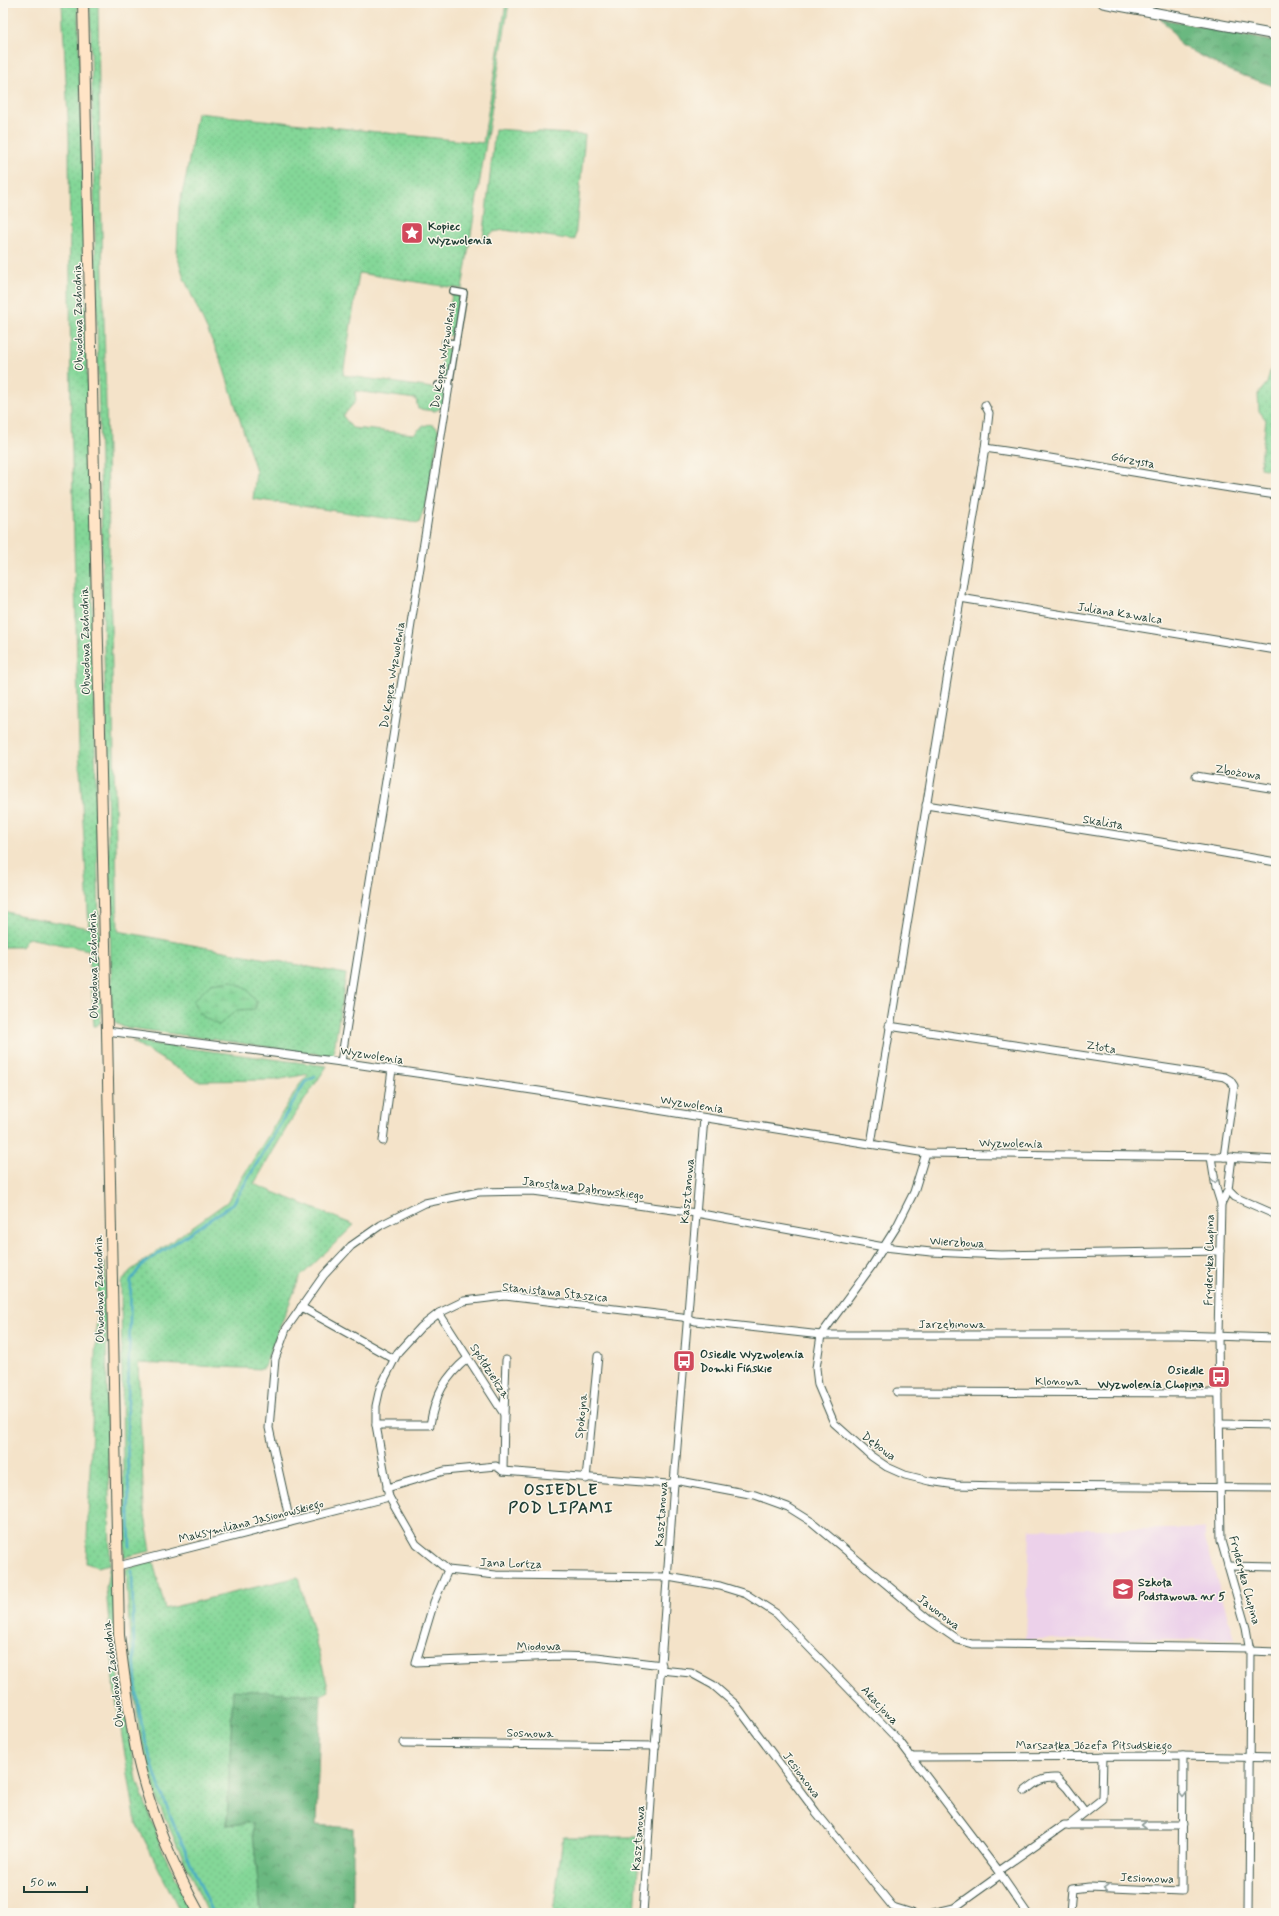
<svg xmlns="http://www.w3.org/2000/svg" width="1279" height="1916" font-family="Mynerve,sans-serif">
	<defs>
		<pattern id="grass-dots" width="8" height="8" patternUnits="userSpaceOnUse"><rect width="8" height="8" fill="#84d798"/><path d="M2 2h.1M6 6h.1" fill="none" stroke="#72b984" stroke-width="1.8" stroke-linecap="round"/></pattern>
		<pattern id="forest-crowns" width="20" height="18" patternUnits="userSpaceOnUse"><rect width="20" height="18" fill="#6bb880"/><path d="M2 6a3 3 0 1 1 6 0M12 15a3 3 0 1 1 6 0" fill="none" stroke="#57976a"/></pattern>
		<pattern id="wetland-marsh" width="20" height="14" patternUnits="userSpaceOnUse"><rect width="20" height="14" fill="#84d798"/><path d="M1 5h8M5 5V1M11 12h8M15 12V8" fill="none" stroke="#72b984"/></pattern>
	</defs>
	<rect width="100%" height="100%" fill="#fbf7ec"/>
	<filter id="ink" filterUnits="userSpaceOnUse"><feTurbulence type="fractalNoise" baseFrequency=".025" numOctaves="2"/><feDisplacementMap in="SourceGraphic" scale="8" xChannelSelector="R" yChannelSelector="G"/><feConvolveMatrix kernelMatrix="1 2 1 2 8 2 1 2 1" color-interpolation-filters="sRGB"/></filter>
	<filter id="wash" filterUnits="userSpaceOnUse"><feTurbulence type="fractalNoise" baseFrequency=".012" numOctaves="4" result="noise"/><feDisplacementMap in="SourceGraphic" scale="16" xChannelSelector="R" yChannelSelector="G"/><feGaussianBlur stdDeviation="0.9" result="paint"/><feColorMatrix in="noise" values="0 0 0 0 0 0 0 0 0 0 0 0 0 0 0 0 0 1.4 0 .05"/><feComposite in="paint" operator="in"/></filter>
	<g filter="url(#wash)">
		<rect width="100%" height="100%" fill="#f4e3c9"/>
		<path fill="#ecd1ea" d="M 1030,1529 L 1205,1529 L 1205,1538 L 1234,1639 L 1026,1639 Z"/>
		<g fill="url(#grass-dots)" stroke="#528a66">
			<path d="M 62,3 L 77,3 L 78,13 L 83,182 L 101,1017 L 100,1023 L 96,1026 L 94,1026 L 89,950 L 28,938 L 21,947 L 3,947 L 3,911 L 27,917 L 89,928 L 79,751 L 71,414 L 69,137 Z"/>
			<path d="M 90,3 L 98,3 L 99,103 L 118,931 L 346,974 L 333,1056 L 123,1027 L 116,1023 L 112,1017 Z"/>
			<path d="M 506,3 L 509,3 L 462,289 L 359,273 L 343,375 L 446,390 L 443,407 L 435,411 L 418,409 L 416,399 L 355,391 L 356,401 L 343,416 L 352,428 L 414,434 C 421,427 432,418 439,431 L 427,500 L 419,523 L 253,499 L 256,471 L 222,363 L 184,278 L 177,255 L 179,206 L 186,177 L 197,113 L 483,143 Z"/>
			<path d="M 495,129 L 585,135 L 575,240 L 504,230 L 493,232 L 483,241 Z"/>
			<path d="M 452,294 L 460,295 L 454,336 L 446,335 Z"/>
			<path d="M 444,348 L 452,349 L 447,382 L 439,380 Z"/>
			<path d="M 1276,359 L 1276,471 L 1260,468 L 1266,420 L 1259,411 L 1258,394 L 1267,383 L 1273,361 Z"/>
			<path d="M 132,1041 L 327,1066 L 290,1122 L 254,1184 L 354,1225 L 300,1277 L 263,1369 L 138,1363 L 144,1510 L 151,1551 L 124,1557 L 121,1283 L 130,1271 L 227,1202 L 300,1084 L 309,1074 L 275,1080 L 198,1081 Z"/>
			<path d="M 105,1262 L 110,1564 L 114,1585 L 117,1666 L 137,1780 L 163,1852 L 193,1913 L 181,1913 L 136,1823 L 115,1693 L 106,1588 L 110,1564 L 97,1567 L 86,1563 L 98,1289 Z"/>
			<path d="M 153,1561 L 165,1609 L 298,1577 L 329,1691 L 321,1695 L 233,1691 L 227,1825 L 252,1822 L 261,1913 L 208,1913 L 159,1805 L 139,1731 L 131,1660 L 126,1569 Z"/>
			<path d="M 563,1837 L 640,1837 L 635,1913 L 553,1913 Z"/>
		</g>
		<g fill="url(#forest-crowns)" stroke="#457a5a">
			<path d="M 1159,18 L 1276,42 L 1276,87 L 1230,71 L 1181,45 L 1170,28 Z"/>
			<path d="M 233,1690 L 321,1695 L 316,1825 L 353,1828 L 353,1913 L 261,1913 L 252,1823 L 227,1825 Z"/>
		</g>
		<path fill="url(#wetland-marsh)" stroke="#528a66" d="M 232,981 L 248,990 L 257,1003 L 255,1009 L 237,1010 L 219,1025 C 206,1020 198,1014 193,1001 L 211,984 Z"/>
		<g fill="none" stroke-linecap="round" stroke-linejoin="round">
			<g stroke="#45aac5" stroke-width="2.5">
				<path d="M 130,1547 L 127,1435 L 131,1280 L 142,1265 L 233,1204 L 305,1082 L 315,1077"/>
				<path d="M 132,1571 C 134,1622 132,1675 142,1726 C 156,1791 186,1852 213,1913"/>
			</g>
		</g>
	</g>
	<g filter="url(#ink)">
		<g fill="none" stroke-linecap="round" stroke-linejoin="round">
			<g stroke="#3f564a" stroke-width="8">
				<g id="pedestrian">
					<path d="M 445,342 L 456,343"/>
					<path d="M 438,385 L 449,386 L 464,293 L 453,291"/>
				</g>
			</g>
			<g stroke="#3f564a" stroke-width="9">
				<g id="minor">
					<path d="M 985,448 C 1082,462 1179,481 1276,495"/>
					<path d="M 960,598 L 1276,650"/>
					<path d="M 1196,776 L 1276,789"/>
					<path d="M 926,805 L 1149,840 L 1276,862"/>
					<path d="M 889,1026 L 1225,1077 L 1230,1080 L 1234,1086 L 1224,1157"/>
					<path d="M 107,1031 L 341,1062 L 539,1091 L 926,1153 L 1224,1157 L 1276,1160"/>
					<path d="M 341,1062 L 449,386"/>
					<path d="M 383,1141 L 392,1069"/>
					<path d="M 871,1144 L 985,448 L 989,413 L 985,405"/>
					<path d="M 926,1153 L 914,1192 L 897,1226 L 871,1267 L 821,1335 L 816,1368 L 818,1385 L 834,1423 L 871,1456 L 887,1467 L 905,1475 L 929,1481 L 956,1485 L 1002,1486 L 1276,1488"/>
					<path d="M 1211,1157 L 1216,1188 L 1221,1204 L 1218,1335 L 1221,1541 L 1246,1628 L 1250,1651 L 1248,1913"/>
					<path d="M 1228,1190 L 1235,1197 L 1276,1215"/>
					<path d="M 1221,1204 L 1228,1190 L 1232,1157"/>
					<path d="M 301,1307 L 394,1359"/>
					<path d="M 439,1313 L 504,1414 L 503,1471"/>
					<path d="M 897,1392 L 1219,1393"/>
					<path d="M 504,1414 L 506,1360"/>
					<path d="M 1219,1424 L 1276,1425"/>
					<path d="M 376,1425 L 430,1425 C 435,1395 445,1377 468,1358"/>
					<path d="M 586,1479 L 598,1356"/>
					<path d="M 387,1488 L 444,1471 L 496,1466 L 503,1471 L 668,1484 L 680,1481 L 755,1495 L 788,1507 L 812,1522 L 929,1620 L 958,1640 L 972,1644 L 987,1644 L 1250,1648"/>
					<path d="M 290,1522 L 269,1428 L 275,1359 L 286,1329 L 324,1275 L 351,1246 L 381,1225 L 425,1203 L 479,1192 L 533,1191 L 696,1213 L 884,1247 L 931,1252 L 1001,1255 L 1220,1251"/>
					<path d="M 118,1566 L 389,1497"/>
					<path d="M 1228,1566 L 1276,1567"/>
					<path d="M 448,1570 L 434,1602 L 416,1662 L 559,1656 L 597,1657 L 662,1665"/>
					<path d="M 1250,1651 L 1276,1652"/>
					<path d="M 661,1670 L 691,1673 L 713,1685 L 736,1705 L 816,1812 L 893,1907 L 912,1913"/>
					<path d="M 404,1743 L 656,1746"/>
					<path d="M 913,1757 L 1183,1756 L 1276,1758"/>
					<path d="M 1025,1791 C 1036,1782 1042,1777 1057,1778 L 1067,1788 L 1085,1812"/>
					<path d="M 1069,1825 L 1102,1799 L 1103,1756"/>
					<path d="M 998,1871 L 1064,1825 L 1183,1825"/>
					<path d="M 643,1913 L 674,1483 L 704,1118"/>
					<path d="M 933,1913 L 954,1908 L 1000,1875"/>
					<path d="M 1027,1913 L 998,1871 L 900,1742 L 777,1614 L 746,1594 L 720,1586 L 668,1577 L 496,1575 L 448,1570 L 416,1544 L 389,1497 L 376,1425 L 376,1406 L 380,1388 L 398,1352 L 421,1327 L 439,1313 L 464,1301 L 505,1296 L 682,1317 L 695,1321 L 821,1335 L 1177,1335 L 1276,1338"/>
					<path d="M 1070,1913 L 1072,1889 L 1089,1887 L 1182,1891 L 1183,1756"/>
				</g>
			</g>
			<g stroke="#3f564a" stroke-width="11">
				<path id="tertiary" d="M 1103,3 L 1276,35"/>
			</g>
			<g stroke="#3f564a" stroke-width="12">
				<path id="secondary" d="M 83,3 L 107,1031 L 119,1635 C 124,1675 129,1715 137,1755 C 149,1809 172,1864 199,1913"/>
			</g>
			<use href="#pedestrian" stroke="#fff" stroke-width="5.5"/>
			<use href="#minor" stroke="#fff" stroke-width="7"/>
			<use href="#tertiary" stroke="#fff" stroke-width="9"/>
			<use href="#secondary" stroke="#ffe4c6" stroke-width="10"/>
		</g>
		<defs><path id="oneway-chevron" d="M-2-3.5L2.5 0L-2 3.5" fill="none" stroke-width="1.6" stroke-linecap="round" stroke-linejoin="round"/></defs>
		<g stroke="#8f9e9a">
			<use href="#oneway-chevron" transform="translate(1215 1181) rotate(82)"/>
			<use href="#oneway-chevron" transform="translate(1183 1795) rotate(90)"/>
			<use href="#oneway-chevron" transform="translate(1144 1825) rotate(180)"/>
			<use href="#oneway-chevron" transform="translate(1106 1888) rotate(-178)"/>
		</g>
	</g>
	<defs>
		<g id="sight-square" transform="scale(1.15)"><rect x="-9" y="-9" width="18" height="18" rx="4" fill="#d1495b" stroke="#fbf7ec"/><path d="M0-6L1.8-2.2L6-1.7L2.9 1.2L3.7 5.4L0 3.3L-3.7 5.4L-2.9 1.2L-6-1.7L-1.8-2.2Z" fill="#fff"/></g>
		<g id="bus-square" transform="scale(1.15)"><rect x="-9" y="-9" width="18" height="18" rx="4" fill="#d1495b" stroke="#fbf7ec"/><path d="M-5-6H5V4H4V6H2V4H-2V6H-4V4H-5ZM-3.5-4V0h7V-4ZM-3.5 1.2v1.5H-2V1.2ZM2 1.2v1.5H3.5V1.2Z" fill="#fff"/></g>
		<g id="school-square" transform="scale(1.15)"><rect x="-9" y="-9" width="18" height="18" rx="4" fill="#d1495b" stroke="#fbf7ec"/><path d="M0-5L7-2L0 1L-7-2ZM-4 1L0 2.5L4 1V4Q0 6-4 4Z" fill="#fff"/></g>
	</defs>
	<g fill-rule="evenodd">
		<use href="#sight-square" x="412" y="233"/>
		<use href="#bus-square" x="684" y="1361"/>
		<use href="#bus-square" x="1219" y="1377"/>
		<use href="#school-square" x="1123" y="1589"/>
	</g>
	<g text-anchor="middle" stroke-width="3" stroke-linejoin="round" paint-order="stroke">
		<g font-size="12" font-weight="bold" fill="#1f3d34" stroke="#fbf7ec" text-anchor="start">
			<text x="428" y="230">Kopiec<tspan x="428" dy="14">Wyzwolenia</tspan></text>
			<text x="700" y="1358">Osiedle Wyzwolenia<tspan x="700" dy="14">Domki Fińskie</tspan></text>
			<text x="1204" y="1374" text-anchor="end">Osiedle<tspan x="1204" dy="14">Wyzwolenia Chopina</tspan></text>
			<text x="1138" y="1586">Szkoła<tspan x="1138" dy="14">Podstawowa nr 5</tspan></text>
		</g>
		<g font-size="12" fill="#1f3d34" stroke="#fbf7ec">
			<text transform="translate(78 317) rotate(-91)" y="4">Obwodowa Zachodnia</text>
			<text transform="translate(443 355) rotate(-81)" y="4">Do Kopca Wyzwolenia</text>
			<text transform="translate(1133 460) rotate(11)" y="4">Górzysta</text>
			<text transform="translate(1120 613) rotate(9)" y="4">Juliana Kawalca</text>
			<text transform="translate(85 641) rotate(-91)" y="4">Obwodowa Zachodnia</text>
			<text transform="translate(392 675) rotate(-81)" y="4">Do Kopca Wyzwolenia</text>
			<text transform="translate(1238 772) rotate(9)" y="4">Zbożowa</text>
			<text transform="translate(1103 822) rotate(9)" y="4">Skalista</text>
			<text transform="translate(93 965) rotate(-91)" y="4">Obwodowa Zachodnia</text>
			<text transform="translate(1101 1047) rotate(9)" y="4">Złota</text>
			<text transform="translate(372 1055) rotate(9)" y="4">Wyzwolenia</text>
			<text transform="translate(692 1104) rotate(9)" y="4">Wyzwolenia</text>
			<text transform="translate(1011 1143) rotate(1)" y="4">Wyzwolenia</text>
			<text transform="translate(583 1188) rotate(7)" y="4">Jarosława Dąbrowskiego</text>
			<text transform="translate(687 1191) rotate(-85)" y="4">Kasztanowa</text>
			<text transform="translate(957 1242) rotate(3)" y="4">Wierzbowa</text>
			<text transform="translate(1209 1260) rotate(-89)" y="4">Fryderyka Chopina</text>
			<text transform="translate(99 1289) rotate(-91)" y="4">Obwodowa Zachodnia</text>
			<text transform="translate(555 1292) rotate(6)" y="4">Stanisława Staszica</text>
			<text x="952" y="1328">Jarzębinowa</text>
			<text transform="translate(490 1371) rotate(57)" y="4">Spółdzielcza</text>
			<text x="1058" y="1385">Klonowa</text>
			<text transform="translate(581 1416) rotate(-84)" y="4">Spokojna</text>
			<text transform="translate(879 1446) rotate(37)" y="4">Dębowa</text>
			<text transform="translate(661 1514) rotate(-86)" y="4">Kasztanowa</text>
			<text transform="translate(251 1521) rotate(-14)" y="4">Maksymiliana Jasionowskiego</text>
			<text transform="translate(511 1563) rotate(2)" y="4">Jana Lortza</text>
			<text transform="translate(1245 1580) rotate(75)" y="4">Fryderyka Chopina</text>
			<text transform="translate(939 1612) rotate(37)" y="4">Jaworowa</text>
			<text transform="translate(539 1646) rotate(-1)" y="4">Miodowa</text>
			<text transform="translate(113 1674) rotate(-97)" y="4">Obwodowa Zachodnia</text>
			<text transform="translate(880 1705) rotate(47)" y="4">Akacjowa</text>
			<text transform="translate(530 1733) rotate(1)" y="4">Sosnowa</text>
			<text x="1094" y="1749">Marszałka Józefa Piłsudskiego</text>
			<text transform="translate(802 1775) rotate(53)" y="4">Jesionowa</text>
			<text transform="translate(638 1838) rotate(-86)" y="4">Kasztanowa</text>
			<text transform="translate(1147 1878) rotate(2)" y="4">Jesionowa</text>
		</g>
		<g font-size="16" font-weight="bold" letter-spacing="1" fill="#1f3d34" stroke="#fbf7ec">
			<text x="561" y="1495">OSIEDLE<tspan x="561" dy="18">POD LIPAMI</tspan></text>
		</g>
	</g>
	<rect width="1279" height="1916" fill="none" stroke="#fbf7ec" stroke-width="16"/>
	<path d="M24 1886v6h63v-6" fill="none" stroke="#1f3d34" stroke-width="2"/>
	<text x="30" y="1886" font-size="12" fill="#1f3d34" stroke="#fbf7ec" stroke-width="3" paint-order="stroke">50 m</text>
</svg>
